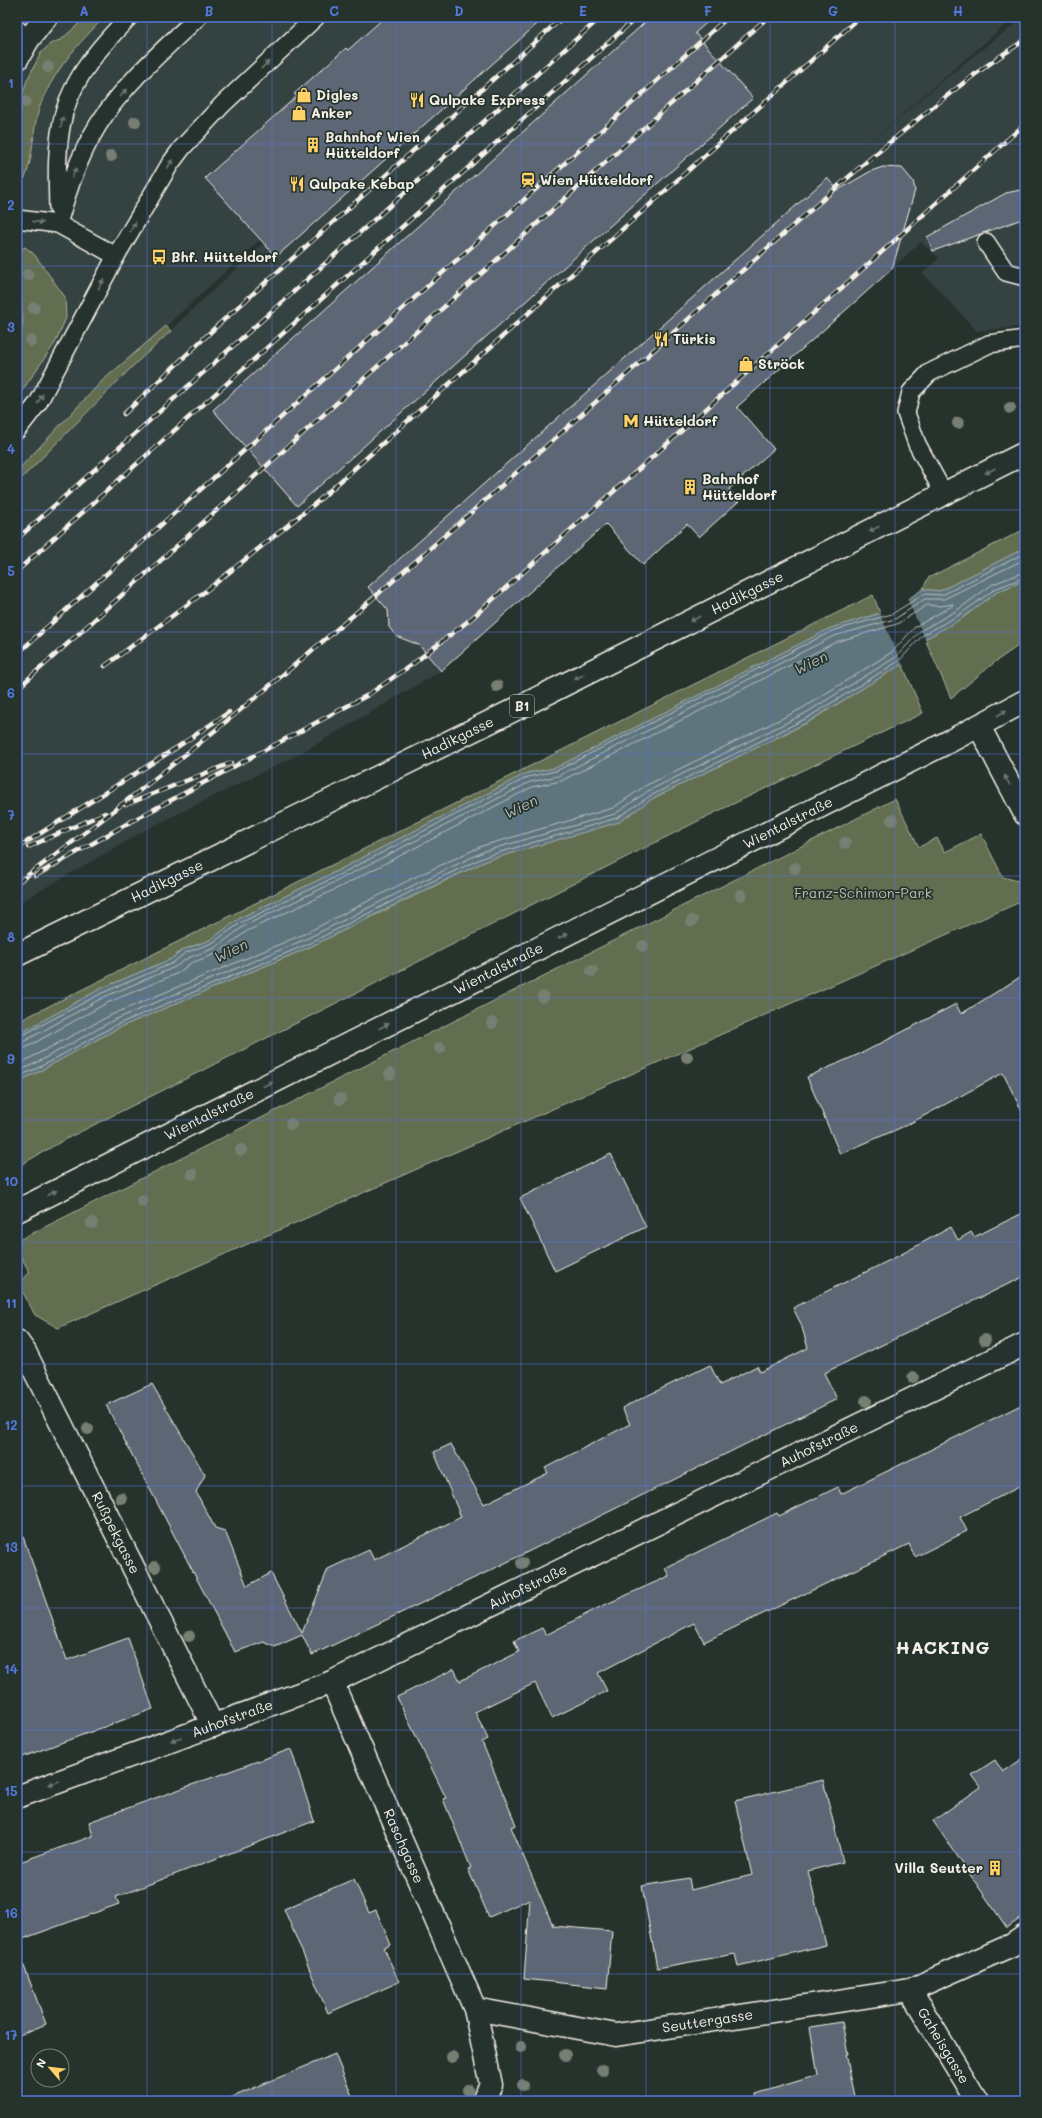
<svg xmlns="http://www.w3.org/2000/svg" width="1042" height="2118" font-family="Mali,sans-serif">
	<rect width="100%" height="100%" fill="#26332d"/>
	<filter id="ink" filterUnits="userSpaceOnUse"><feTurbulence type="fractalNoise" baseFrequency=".025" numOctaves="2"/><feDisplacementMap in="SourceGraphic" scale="8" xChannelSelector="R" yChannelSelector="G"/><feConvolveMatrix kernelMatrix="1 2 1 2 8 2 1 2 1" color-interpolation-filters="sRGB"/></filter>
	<g filter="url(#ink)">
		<path fill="#364242" d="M 17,17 L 385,17 L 348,50 L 345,48 L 294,94 L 297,96 L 205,178 L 260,240 L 166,326 L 171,330 L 366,147 L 488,17 L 1014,17 L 865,146 L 968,60 L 1025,17 L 1025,326 L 977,331 L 923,273 L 939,258 L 921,242 L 441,671 L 299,754 L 149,828 L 17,904 Z"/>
		<g fill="#626e50" stroke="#abb09c">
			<path d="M 86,17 L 105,17 C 79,42 51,74 39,109 C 32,131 34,156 25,178 L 17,182 L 17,112 L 27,80 L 41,53 L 50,44 L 62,39 Z"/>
			<path d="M 25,247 L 34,254 L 65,297 L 66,318 L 55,343 L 17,398 L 17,354 L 23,322 L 17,258 L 21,249 Z"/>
			<path d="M 166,326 L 171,331 L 135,364 L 17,483 L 17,471 L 101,382 Z"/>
			<path d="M 1025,529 L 1025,548 L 940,591 L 923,589 L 928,578 Z"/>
			<path d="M 1025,580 L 1025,641 L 995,662 L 951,698 L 925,639 L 961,619 L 997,592 Z"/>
			<path d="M 873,595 L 880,613 L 831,628 L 555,768 L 527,773 L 329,875 L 240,918 L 210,940 L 182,950 L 171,959 L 100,989 L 17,1035 L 17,1022 Z"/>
			<path d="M 902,664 L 923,713 L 712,814 L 64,1140 L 17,1167 L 17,1082 L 40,1071 L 118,1028 L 310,947 L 488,860 L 619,822 L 652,799 L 807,723 Z"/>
			<path d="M 895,799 L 919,847 L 937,838 L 945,852 L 981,834 L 1003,877 L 1018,881 L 1024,894 L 1020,902 L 58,1328 L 35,1315 L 20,1287 L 24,1277 L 30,1273 L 17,1250 L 17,1241 Z"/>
		</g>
		<path fill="#5f757e" stroke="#9ba7a8" d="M 1025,548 L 1025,580 L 997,592 L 961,619 L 925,639 L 902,664 L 808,722 L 652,799 L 619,822 L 488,860 L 420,892 L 310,947 L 118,1028 L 40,1071 L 17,1082 L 17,1035 L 100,989 L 171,959 L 183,950 L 210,940 L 240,918 L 329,875 L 527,773 L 555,768 L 831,628 L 891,610 L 923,589 L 940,591 Z"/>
		<path fill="#26332d" d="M 907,598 L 926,641 L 903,666 L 879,612 L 890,609 Z"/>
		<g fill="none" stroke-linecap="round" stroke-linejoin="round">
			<g stroke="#b8bfbe" stroke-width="1">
				<path d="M 17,1038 L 102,993 L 173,963 L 185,953 L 212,943 L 242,922 L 331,879 L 528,777 L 556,771 L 832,631 L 892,614 L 924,594 L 942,595 L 1025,553"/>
				<path d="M 17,1043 L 23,1042 L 104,997 L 175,967 L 188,958 L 215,948 L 244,926 L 333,883 L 530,782 L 558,776 L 834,636 L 895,619 L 925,599 L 944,599 L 1025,559"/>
				<path d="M 17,1049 L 25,1048 L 107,1003 L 178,973 L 191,963 L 218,953 L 247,931 L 336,889 L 532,787 L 561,781 L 836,642 L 897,624 L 927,605 L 941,606 L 953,604 L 952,606 L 915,627 L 892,652 L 801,709 L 645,786 L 613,808 L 482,846 L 413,878 L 304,934 L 111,1015 L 17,1065"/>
				<path d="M 17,1072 L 36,1063 L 114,1020 L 306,939 L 416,884 L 485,851 L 615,814 L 648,791 L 804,714 L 896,657 L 920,631 L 956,611 L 993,584 L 1025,572"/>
				<path d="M 17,1077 L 38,1068 L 116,1025 L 308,944 L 418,888 L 487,856 L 617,818 L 650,796 L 807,718 L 899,661 L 923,635 L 959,615 L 995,589 L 1025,577"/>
			</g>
		</g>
		<g fill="#5d6674" stroke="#f4f1e8">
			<path d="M 385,17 L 545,17 L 276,257 L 205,178 L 297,96 L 294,94 L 346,48 L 348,50 Z"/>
			<path d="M 651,17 L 713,17 L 695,33 L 753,98 L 297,506 L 213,410 Z"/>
			<path d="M 883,167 L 902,168 L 913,181 L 915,190 L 892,269 L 737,407 L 774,449 L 729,489 L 739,501 L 699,537 L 687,524 L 643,565 L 606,524 L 441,671 L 419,645 L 396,636 L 389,627 L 388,610 L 368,587 L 827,178 L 838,190 L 871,171 Z"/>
			<path d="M 1025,189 L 1025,218 L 933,251 L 927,237 L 1006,193 Z"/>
			<path d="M 1025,974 L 1025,1118 L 1003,1073 L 907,1125 L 840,1154 L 807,1077 L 866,1051 L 956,1004 L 961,1014 Z"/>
			<path d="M 611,1154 L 646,1227 L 555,1271 L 520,1198 Z"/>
			<path d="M 1025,1212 L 1025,1276 L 824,1373 L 837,1399 L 487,1572 L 312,1655 L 302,1635 L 275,1647 L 264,1642 L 235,1652 L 106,1405 L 152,1384 L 205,1475 L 196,1492 L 215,1528 L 225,1531 L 247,1586 L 271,1573 L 302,1633 L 328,1569 L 369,1550 L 374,1560 L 461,1517 L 434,1452 L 451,1444 L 484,1504 L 548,1473 L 545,1468 L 630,1424 L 622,1408 L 710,1365 L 720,1385 L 757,1366 L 760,1372 L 808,1348 L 801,1324 L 793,1308 L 898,1256 L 951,1227 L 958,1240 L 971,1232 L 974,1237 Z"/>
			<path d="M 1025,1403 L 1025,1484 L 960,1517 L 967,1531 L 915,1557 L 909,1544 L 704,1642 L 694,1623 L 598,1673 L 607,1691 L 552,1718 L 535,1683 L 475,1712 L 488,1739 L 482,1742 L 516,1825 L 511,1827 L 553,1926 L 612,1931 L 607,1988 L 524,1979 L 530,1899 L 489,1917 L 468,1869 L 471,1868 L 443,1799 L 446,1798 L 397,1697 L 454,1669 L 460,1681 L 519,1652 L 514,1641 L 542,1628 L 546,1635 L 600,1607 L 669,1576 L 665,1568 L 777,1513 L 779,1516 L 838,1487 L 841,1494 Z"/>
			<path d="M 21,1531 L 67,1660 L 128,1638 L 153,1709 L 17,1759 L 17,1532 Z"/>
			<path d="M 291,1749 L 314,1821 L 116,1897 L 119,1904 L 17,1941 L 17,1863 L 93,1836 L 89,1822 Z"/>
			<path d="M 1025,1757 L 1025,1915 L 1007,1928 L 933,1821 L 981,1787 L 972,1775 L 995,1760 L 1003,1772 Z"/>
			<path d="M 823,1780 L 843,1862 L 808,1871 L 826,1945 L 738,1966 L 735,1954 L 657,1968 L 642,1886 L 689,1878 L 691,1890 L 752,1875 L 735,1801 Z"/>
			<path d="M 354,1879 L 369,1913 L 376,1910 L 391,1945 L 384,1948 L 399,1982 L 328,2013 L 284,1909 Z"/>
			<path d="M 19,1953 L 46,2024 L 17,2036 L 17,1954 Z"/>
			<path d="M 842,2022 L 848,2054 L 846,2054 L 856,2101 L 757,2101 L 756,2094 L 818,2075 L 810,2027 Z"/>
			<path d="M 335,2054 L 354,2101 L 223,2101 Z"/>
		</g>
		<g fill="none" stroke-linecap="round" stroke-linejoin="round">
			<g stroke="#f4f1e8" stroke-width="20">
				<g id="service">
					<path d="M 17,29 L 28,40"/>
					<path d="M 58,208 C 57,176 56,144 64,113 C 74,76 103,43 129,17"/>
					<path d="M 17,219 L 58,224 L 116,256"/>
					<path d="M 58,224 C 68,189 79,156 98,125 C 124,84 163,50 198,17"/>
					<path d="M 986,242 L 1006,272 L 1025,277"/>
					<path d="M 17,430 L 38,403 L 116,256 L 170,164 L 182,148 L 223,104 L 316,17"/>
					<path d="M 944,494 L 917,444 L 906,413 L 911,392 L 929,373 L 989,344 L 1025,339"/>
				</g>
			</g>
			<g stroke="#f4f1e8" stroke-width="25">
				<g id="minor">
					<path d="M 979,726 L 1025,814"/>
					<path id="s1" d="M 17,1341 L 25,1352 L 213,1726"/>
					<path id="s2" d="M 332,1682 L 475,2009 L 491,2085 L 483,2101"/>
					<path id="s3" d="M 910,1990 L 977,2101"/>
					<path id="s4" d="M 475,2009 L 616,2035 L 910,1990 L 1012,1945 L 1025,1936"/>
				</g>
			</g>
			<g stroke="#f4f1e8" stroke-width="25">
				<g id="tertiary">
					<path d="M 17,59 L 28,40 L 46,17"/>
					<path id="s5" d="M 17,1797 L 332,1682 L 1025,1344"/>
				</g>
			</g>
			<g stroke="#f4f1e8" stroke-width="25">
				<g id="primary">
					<path id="s6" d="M 17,955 L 520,707 L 1025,453"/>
					<path id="s7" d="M 17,1211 L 952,740 L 1025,701"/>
				</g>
			</g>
			<use href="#service" stroke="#26332d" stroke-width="17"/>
			<use href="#minor" stroke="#26332d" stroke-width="22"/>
			<use href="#tertiary" stroke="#26332d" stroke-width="22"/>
			<use href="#primary" stroke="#26332d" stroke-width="22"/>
			<g stroke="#f4f1e8" stroke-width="4.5">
				<g id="rail">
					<path d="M 124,414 L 218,325 L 563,17"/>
					<path d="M 17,539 L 601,17"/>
					<path d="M 17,571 L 637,17"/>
					<path d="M 17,654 L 728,17"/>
					<path d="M 105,666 L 207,590 L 317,502 L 860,17"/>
					<path d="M 17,689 L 768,17"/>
					<path d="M 125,805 L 231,763"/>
					<path d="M 28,847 L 105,813"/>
					<path d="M 17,848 L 176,748 L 229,712"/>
					<path d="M 35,876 L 132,821 L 368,695 L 414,663 L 472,618 L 1025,124"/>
					<path d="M 17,883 C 242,720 448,534 655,349 C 731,281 805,213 883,148 C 929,110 974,72 1025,40"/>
				</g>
			</g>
			<use href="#rail" stroke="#26332d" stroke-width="3" stroke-dasharray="9" stroke-linecap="butt"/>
		</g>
		<g fill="#777f72">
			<circle cx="48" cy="67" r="6"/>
			<circle cx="25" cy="102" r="6"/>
			<circle cx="135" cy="122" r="6"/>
			<circle cx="111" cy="156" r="6"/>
			<circle cx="28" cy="275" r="6"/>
			<circle cx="34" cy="308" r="6"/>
			<circle cx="31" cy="341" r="6"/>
			<circle cx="1010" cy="408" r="6"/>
			<circle cx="958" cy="423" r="6"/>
			<circle cx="497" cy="686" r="6"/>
			<circle cx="892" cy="820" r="6"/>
			<circle cx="845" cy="843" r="6"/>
			<circle cx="795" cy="868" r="6"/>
			<circle cx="741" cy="895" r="6"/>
			<circle cx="692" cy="921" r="6"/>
			<circle cx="643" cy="946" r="6"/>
			<circle cx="592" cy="971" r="6"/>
			<circle cx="543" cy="997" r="6"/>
			<circle cx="492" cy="1023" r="6"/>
			<circle cx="440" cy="1048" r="6"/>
			<circle cx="687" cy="1057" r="6"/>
			<circle cx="390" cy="1074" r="6"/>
			<circle cx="340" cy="1099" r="6"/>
			<circle cx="291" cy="1124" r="6"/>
			<circle cx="241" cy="1150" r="6"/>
			<circle cx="192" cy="1174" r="6"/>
			<circle cx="142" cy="1201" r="6"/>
			<circle cx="92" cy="1223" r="6"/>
			<circle cx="985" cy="1340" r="6"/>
			<circle cx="913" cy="1377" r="6"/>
			<circle cx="866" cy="1401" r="6"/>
			<circle cx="88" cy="1429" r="6"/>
			<circle cx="121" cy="1498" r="6"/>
			<circle cx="522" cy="1563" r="6"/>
			<circle cx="155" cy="1567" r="6"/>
			<circle cx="189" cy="1636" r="6"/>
			<circle cx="521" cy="2047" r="6"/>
			<circle cx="565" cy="2055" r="6"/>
			<circle cx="452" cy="2057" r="6"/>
			<circle cx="602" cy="2070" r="6"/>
			<circle cx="523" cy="2085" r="6"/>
			<circle cx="468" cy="2090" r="6"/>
		</g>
		<defs><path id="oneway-solid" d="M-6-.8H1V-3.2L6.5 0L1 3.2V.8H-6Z"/></defs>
		<g fill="#6e766e">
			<use href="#oneway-solid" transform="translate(265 65) rotate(-44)"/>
			<use href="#oneway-solid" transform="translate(123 93) rotate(-51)"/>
			<use href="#oneway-solid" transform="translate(62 122) rotate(-78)"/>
			<use href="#oneway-solid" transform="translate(170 164) rotate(-56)"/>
			<use href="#oneway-solid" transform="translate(74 173) rotate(-67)"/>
			<use href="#oneway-solid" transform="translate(38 222) rotate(6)"/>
			<use href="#oneway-solid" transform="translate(133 227) rotate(-61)"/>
			<use href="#oneway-solid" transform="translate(101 284) rotate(-62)"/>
			<use href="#oneway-solid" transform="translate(40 399) rotate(-60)"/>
			<use href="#oneway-solid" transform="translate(990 471) rotate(153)"/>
			<use href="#oneway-solid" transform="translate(874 529) rotate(153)"/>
			<use href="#oneway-solid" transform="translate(695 619) rotate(153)"/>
			<use href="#oneway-solid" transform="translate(579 677) rotate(153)"/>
			<use href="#oneway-solid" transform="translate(1002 713) rotate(-30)"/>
			<use href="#oneway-solid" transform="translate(1007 780) rotate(-118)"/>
			<use href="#oneway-solid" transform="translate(563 936) rotate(-27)"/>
			<use href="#oneway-solid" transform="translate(384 1026) rotate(-27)"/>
			<use href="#oneway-solid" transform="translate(268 1084) rotate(-27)"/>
			<use href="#oneway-solid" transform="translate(52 1193) rotate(-27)"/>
			<use href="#oneway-solid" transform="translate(176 1739) rotate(160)"/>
			<use href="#oneway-solid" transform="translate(54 1783) rotate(160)"/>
		</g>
	</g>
	<path fill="none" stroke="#5377dc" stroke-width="1" stroke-opacity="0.55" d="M 147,17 L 147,2101M 272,17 L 272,2101M 396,17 L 396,2101M 521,17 L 521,2101M 646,17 L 646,2101M 770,17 L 770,2101M 895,17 L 895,2101M 17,144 L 1025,144M 17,266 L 1025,266M 17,388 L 1025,388M 17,510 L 1025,510M 17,632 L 1025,632M 17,754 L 1025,754M 17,876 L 1025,876M 17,998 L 1025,998M 17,1120 L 1025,1120M 17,1242 L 1025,1242M 17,1364 L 1025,1364M 17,1486 L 1025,1486M 17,1608 L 1025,1608M 17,1730 L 1025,1730M 17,1852 L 1025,1852M 17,1974 L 1025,1974"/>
	<defs>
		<g id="shop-bare" transform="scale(1.2)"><path d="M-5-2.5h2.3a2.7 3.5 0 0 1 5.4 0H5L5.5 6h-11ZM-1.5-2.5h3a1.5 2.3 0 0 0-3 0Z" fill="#ffd166" stroke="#26332d" stroke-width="2.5" paint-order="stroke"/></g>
		<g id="restaurant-bare" transform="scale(1.2)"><path d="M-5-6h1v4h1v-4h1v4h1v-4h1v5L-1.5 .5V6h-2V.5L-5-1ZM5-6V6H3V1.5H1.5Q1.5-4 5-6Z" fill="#ffd166" stroke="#26332d" stroke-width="2.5" paint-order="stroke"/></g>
		<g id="building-bare" transform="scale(1.2)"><path d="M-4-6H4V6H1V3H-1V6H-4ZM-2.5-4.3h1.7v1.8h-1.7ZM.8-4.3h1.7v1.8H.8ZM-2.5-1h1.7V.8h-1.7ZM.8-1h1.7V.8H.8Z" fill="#ffd166" stroke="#26332d" stroke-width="2.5" paint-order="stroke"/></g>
		<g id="station-bare" transform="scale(1.2)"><path d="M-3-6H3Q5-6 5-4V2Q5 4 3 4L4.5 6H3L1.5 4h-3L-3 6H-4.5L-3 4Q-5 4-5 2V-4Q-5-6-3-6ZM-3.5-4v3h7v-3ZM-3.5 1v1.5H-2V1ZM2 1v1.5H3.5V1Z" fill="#ffd166" stroke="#26332d" stroke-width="2.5" paint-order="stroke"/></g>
		<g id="bus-bare" transform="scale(1.2)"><path d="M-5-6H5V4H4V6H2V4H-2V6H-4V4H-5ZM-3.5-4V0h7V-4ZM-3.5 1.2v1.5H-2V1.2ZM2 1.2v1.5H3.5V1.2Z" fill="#ffd166" stroke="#26332d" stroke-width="2.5" paint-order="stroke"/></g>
		<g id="metro-bare" transform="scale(1.2)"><path d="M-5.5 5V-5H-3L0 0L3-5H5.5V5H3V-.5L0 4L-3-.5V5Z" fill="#ffd166" stroke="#26332d" stroke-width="2.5" paint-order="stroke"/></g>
	</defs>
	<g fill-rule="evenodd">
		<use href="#shop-bare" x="304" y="95"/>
		<use href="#restaurant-bare" x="417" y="100"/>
		<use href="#shop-bare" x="299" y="113"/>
		<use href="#building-bare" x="313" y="145"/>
		<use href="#station-bare" x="528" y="180"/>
		<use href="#restaurant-bare" x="297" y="184"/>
		<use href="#bus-bare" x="159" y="257"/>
		<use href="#restaurant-bare" x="661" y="339"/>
		<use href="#shop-bare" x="746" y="364"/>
		<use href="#metro-bare" x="631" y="421"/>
		<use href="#building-bare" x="690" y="487"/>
		<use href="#building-bare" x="995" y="1868"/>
	</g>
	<g text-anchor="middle" stroke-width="3.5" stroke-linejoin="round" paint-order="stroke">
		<rect fill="#26332d" stroke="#b6b8b0" stroke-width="1" x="510" y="695" width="24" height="22" rx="3"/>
		<g font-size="13" font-weight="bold" fill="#f4f1e8">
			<text x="522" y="711">B1</text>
		</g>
		<g font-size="14" font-weight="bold" fill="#f4f1e8" stroke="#26332d" text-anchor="start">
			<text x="316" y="100">Digles</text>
			<text x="429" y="105">Qulpake Express</text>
			<text x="311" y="118">Anker</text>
			<text x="325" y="142">Bahnhof Wien<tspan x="325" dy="16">Hütteldorf</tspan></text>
			<text x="540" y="185">Wien Hütteldorf</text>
			<text x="309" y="189">Qulpake Kebap</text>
			<text x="171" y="262">Bhf. Hütteldorf</text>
			<text x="673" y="344">Türkis</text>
			<text x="758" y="369">Ströck</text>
			<text x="643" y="426">Hütteldorf</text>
			<text x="702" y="484">Bahnhof<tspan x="702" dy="16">Hütteldorf</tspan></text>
			<text x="983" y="1873" text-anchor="end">Villa Seutter</text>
		</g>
		<g font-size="14" fill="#f4f1e8" stroke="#26332d">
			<text dy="5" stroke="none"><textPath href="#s6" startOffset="815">Hadikgasse</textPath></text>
			<text dy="5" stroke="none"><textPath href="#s6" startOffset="491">Hadikgasse</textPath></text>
			<text dy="5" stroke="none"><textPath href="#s7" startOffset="863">Wientalstraße</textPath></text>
			<text dy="5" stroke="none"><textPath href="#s6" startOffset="167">Hadikgasse</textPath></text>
			<text dy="5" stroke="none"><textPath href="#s7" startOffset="539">Wientalstraße</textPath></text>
			<text dy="5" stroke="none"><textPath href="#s7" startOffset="215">Wientalstraße</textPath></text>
			<text dy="5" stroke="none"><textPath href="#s5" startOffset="877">Auhofstraße</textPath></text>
			<text dy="5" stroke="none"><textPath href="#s1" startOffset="216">Rußpekgasse</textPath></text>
			<text dy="5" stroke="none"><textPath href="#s5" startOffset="553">Auhofstraße</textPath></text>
			<text dy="5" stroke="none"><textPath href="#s5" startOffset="229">Auhofstraße</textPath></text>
			<text dy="5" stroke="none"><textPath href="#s2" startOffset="179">Raschgasse</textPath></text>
			<text dy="5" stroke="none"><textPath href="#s4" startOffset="236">Seuttergasse</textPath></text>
			<text dy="5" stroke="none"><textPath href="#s3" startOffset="65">Gaheisgasse</textPath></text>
		</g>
		<g font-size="14" fill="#babdab" stroke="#26332d">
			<text x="863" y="898">Franz-Schimon-Park</text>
		</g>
		<g font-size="15" font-style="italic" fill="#b1b9b8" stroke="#26332d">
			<text transform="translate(811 663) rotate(-26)" y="5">Wien</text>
			<text transform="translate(521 807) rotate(-26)" y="5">Wien</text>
			<text transform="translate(231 951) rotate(-26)" y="5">Wien</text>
		</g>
		<g font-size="18" font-weight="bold" letter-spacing="1" fill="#f4f1e8" stroke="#26332d">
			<text x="943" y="1654">HACKING</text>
		</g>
	</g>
	<rect width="1042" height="2118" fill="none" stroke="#26332d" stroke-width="44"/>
	<g transform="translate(50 2068) rotate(298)"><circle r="19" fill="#26332d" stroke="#787f78"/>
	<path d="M0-3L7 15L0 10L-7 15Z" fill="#ffd166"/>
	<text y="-6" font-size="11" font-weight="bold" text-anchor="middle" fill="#f4f1e8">N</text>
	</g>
	<rect x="22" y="22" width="998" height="2074" fill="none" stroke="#5377dc" stroke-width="1.5"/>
	<g font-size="13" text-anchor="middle" font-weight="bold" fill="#5377dc">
		<text x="84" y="16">A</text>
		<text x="209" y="16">B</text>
		<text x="334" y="16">C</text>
		<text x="459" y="16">D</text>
		<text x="583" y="16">E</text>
		<text x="708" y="16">F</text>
		<text x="833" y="16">G</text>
		<text x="958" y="16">H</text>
		<text x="11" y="88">1</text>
		<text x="11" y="210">2</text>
		<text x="11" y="332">3</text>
		<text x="11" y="454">4</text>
		<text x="11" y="576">5</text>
		<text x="11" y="698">6</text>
		<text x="11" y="820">7</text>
		<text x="11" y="942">8</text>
		<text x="11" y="1064">9</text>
		<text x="11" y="1186">10</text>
		<text x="11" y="1308">11</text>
		<text x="11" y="1430">12</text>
		<text x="11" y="1552">13</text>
		<text x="11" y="1674">14</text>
		<text x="11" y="1796">15</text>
		<text x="11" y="1918">16</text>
		<text x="11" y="2040">17</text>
	</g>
</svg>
